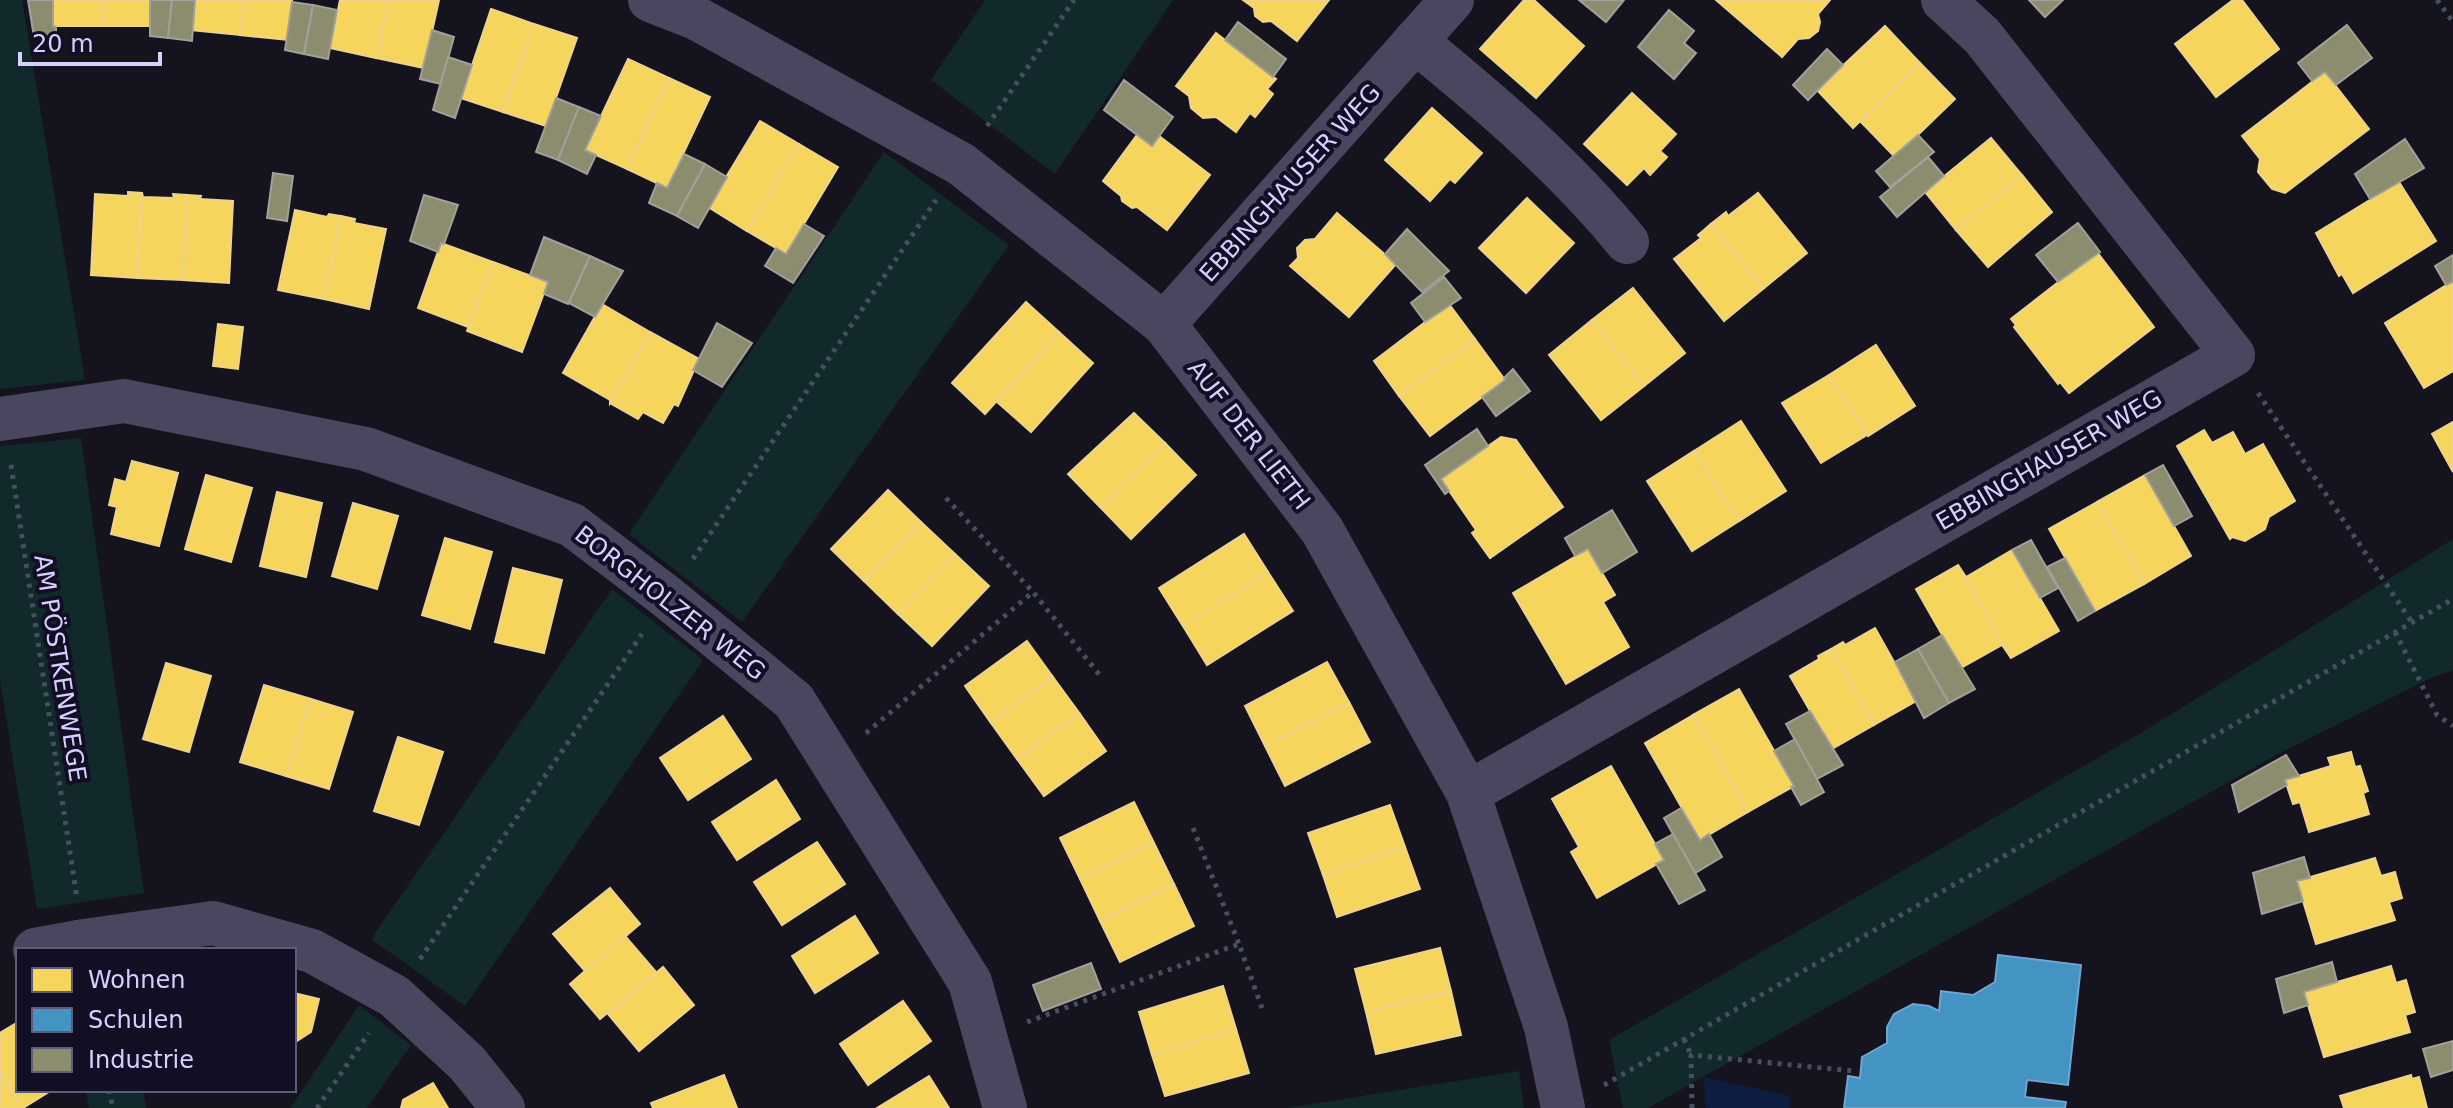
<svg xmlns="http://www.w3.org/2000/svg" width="2453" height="1108" font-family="'DejaVu Sans',sans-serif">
	<rect width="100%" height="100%" fill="#15131e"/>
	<g fill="#12292b">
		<path d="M 0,0 L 22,0 L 85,380 L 0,389 Z"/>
		<path d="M 985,0 L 1173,0 L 1055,174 L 931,80 Z"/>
		<path d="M 884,152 L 1009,245 L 742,622 L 629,534 Z"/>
		<path d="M 81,438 L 144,893 L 37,909 L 0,680 L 0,446 Z"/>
		<path d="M 2453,539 L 2453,670 L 2429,679 L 2280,753 L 1648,1108 L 1623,1108 L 1609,1040 L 2146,730 Z"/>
		<path d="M 612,589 L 703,660 L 465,1006 L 371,939 Z"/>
		<path d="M 359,1005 L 411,1045 L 367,1108 L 290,1108 Z"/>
		<path d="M 1519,1071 L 1524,1108 L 1287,1108 Z"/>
		<path d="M 86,1090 L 143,1090 L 146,1108 L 89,1108 Z"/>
	</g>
	<path fill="#0c1d41" d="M 1703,1077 L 1790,1096 L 1789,1108 L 1706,1108 Z"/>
	<g fill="#f6d55c" stroke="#edd38d" stroke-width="2">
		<rect x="53" y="0" width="49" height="26"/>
		<rect x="102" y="0" width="48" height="26"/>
		<path d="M 195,0 L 244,0 L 240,35 L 191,30 Z"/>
		<path d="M 244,0 L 292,0 L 288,40 L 240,35 Z"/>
		<path d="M 340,0 L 389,0 L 376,58 L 330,48 Z"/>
		<path d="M 389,0 L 439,0 L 424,68 L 376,58 Z"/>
		<path d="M 1243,0 L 1329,0 L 1297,41 L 1271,21 L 1263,22 L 1255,16 L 1254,8 Z"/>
		<path d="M 1524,0 L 1534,0 L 1584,46 L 1536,98 L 1480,49 Z"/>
		<path d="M 1716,0 L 1830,0 L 1818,14 L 1820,22 L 1818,31 L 1809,38 L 1798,39 L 1782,57 Z"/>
		<path d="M 2233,0 L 2242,0 L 2279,49 L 2216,97 L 2175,44 Z"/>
		<path d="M 491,9 L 534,24 L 503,112 L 461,98 Z"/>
		<path d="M 534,24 L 577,38 L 546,126 L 503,112 Z"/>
		<path d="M 1885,26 L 1920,63 L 1853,128 L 1817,90 Z"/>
		<path d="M 1216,33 L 1276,79 L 1267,89 L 1273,94 L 1264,106 L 1255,117 L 1250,113 L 1236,132 L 1216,117 L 1203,118 L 1191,108 L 1189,96 L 1176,86 Z"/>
		<path d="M 628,59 L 669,78 L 627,169 L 585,150 Z"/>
		<path d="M 1920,63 L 1955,99 L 1895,157 L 1860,121 Z"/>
		<path d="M 2325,72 L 2369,129 L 2285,193 L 2272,189 L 2258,172 L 2260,159 L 2242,136 Z"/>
		<path d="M 669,78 L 710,97 L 667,188 L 627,169 Z"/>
		<path d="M 1632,93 L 1676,134 L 1660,151 L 1667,157 L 1650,175 L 1644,168 L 1627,185 L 1584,144 Z"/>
		<path d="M 1432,108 L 1482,153 L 1455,183 L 1450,179 L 1430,201 L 1385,160 Z"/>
		<path d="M 760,121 L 799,144 L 747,231 L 708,207 Z"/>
		<path d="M 1137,135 L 1152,146 L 1159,136 L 1210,175 L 1167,230 L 1137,207 L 1132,208 L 1122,201 L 1121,196 L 1103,181 Z"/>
		<path d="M 1991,138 L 2022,175 L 1956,230 L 1925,192 Z"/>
		<path d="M 799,144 L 838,167 L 786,254 L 747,231 Z"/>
		<path d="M 2022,175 L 2052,212 L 1988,267 L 1956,230 Z"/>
		<path d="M 2399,182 L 2436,241 L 2353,293 L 2342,274 L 2339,276 L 2316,233 Z"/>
		<path d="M 128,192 L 142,193 L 137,278 L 91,275 L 95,194 L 128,196 Z"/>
		<path d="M 142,193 L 143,197 L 174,198 L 173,194 L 187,195 L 183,280 L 137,278 Z"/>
		<path d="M 1758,193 L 1807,253 L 1764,288 L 1711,224 L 1726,212 L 1728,216 Z"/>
		<path d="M 187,195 L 201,196 L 200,199 L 233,201 L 229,283 L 183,280 Z"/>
		<path d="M 1527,198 L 1574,243 L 1526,293 L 1479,248 Z"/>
		<path d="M 295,210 L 327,217 L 329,214 L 341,216 L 324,299 L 278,290 Z"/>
		<path d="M 1337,213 L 1396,264 L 1349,317 L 1290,266 L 1298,258 L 1297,248 L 1305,240 L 1315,239 Z"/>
		<path d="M 341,216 L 355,219 L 354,223 L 386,229 L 369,309 L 324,299 Z"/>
		<path d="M 1711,224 L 1764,288 L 1724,321 L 1674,259 L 1701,238 L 1698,235 Z"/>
		<path d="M 441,243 L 493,262 L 468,327 L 418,308 Z"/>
		<path d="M 2097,252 L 2154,327 L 2069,393 L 2060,382 L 2058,384 L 2014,327 L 2016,325 L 2011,319 Z"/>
		<path d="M 493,262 L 548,282 L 522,352 L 467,331 Z"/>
		<path d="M 2453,281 L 2453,371 L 2424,388 L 2385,323 Z"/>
		<path d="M 1633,288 L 1685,353 L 1644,386 L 1592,320 Z"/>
		<path d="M 1026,302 L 1059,332 L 985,414 L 952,383 Z"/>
		<path d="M 602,304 L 650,332 L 610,403 L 610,400 L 563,373 Z"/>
		<path d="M 1449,304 L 1475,339 L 1399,396 L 1374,361 Z"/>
		<path d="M 1592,320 L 1644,386 L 1601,420 L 1549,355 Z"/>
		<path d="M 218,324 L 243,327 L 238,369 L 213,366 Z"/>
		<path d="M 650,332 L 699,359 L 678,406 L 674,404 L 663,423 L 643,412 L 638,419 L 610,403 Z"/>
		<path d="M 1059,332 L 1093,363 L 1031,432 L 997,402 Z"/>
		<path d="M 1475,339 L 1505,380 L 1430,436 L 1399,396 Z"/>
		<path d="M 1876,345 L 1915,406 L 1868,436 L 1829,375 Z"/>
		<path d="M 1829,375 L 1867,435 L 1821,463 L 1782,403 Z"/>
		<path d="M 1134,413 L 1165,443 L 1100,507 L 1068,474 Z"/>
		<path d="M 1741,421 L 1786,491 L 1739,521 L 1694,451 Z"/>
		<path d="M 2453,422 L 2453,472 L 2432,434 Z"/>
		<path d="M 2204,430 L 2212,443 L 2233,432 L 2245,454 L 2263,444 L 2295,501 L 2269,517 L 2265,529 L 2245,541 L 2232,537 L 2230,539 L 2177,446 Z"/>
		<path d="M 1501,437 L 1516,440 L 1563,507 L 1490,558 L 1472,533 L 1476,530 L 1441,479 Z"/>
		<path d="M 1165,443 L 1196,475 L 1131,539 L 1100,507 Z"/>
		<path d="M 1694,451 L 1739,521 L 1692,551 L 1647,481 Z"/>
		<path d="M 132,461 L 178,473 L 159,546 L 111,534 L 117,507 L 109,505 L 115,479 L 126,482 Z"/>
		<path d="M 206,475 L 252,488 L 231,562 L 185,549 Z"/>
		<path d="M 2145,475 L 2191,556 L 2144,584 L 2097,502 Z"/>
		<path d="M 888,490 L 921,522 L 864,581 L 831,549 Z"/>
		<path d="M 277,492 L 322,503 L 306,577 L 260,566 Z"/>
		<path d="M 2097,502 L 2144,584 L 2095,611 L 2049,529 Z"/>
		<path d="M 353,503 L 398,516 L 377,589 L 332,576 Z"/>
		<path d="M 921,522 L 955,554 L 898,614 L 864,581 Z"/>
		<path d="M 1244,534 L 1268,572 L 1183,626 L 1159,588 Z"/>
		<path d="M 445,538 L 492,552 L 470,629 L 422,615 Z"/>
		<path d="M 1588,549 L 1615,595 L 1603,602 L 1629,647 L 1566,684 L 1513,593 Z"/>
		<path d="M 2012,550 L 2059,631 L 2011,658 L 1958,565 L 1966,577 Z"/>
		<path d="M 955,554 L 989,586 L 932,646 L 898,614 Z"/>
		<path d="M 1958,565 L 2011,658 L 2002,645 L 1961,668 L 1916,589 Z"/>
		<path d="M 513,568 L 562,580 L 544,653 L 495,642 Z"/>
		<path d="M 1268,572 L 1293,611 L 1207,665 L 1183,626 Z"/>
		<path d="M 1875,628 L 1916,701 L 1874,725 L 1831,649 L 1843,642 L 1845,645 Z"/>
		<path d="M 1027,641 L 1053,677 L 991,723 L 965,686 Z"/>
		<path d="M 1831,649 L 1874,725 L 1832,749 L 1790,676 L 1819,659 L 1818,656 Z"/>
		<path d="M 1327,662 L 1349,702 L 1265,746 L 1245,706 Z"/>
		<path d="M 166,663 L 211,676 L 189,752 L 143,739 Z"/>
		<path d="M 1053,677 L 1080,714 L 1017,759 L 991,723 Z"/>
		<path d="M 264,685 L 311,699 L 286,776 L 240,762 Z"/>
		<path d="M 1739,689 L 1794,786 L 1748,812 L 1693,715 Z"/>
		<path d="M 311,699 L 353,712 L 329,789 L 286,776 Z"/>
		<path d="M 1349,702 L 1370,742 L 1285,786 L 1265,746 Z"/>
		<path d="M 1080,714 L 1106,751 L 1044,796 L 1017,759 Z"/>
		<path d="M 1693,715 L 1748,812 L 1700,840 L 1645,743 Z"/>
		<path d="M 723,716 L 751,759 L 688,800 L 660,758 Z"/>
		<path d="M 398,737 L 443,752 L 419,825 L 374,811 Z"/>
		<path d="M 2351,752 L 2355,767 L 2360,766 L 2368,791 L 2363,793 L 2369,814 L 2309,832 L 2300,802 L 2293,804 L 2285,780 L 2331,766 L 2328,758 Z"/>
		<path d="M 1611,766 L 1664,860 L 1597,898 L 1571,852 L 1579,847 L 1552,799 Z"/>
		<path d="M 776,780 L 800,819 L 737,860 L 712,822 Z"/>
		<path d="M 1134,802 L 1154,843 L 1080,879 L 1060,838 Z"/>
		<path d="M 1390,805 L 1405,847 L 1323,875 L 1308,833 Z"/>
		<path d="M 817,842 L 845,884 L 782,925 L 754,882 Z"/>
		<path d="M 1154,843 L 1174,884 L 1100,921 L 1080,879 Z"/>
		<path d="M 1405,847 L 1420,889 L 1337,917 L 1323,875 Z"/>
		<path d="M 2375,858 L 2381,876 L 2395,872 L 2402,898 L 2389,902 L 2395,920 L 2316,944 L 2297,881 Z"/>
		<path d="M 1174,884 L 1194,926 L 1120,962 L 1100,921 Z"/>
		<path d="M 610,888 L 640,924 L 585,971 L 553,934 Z"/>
		<path d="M 855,916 L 878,953 L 815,993 L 792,956 Z"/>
		<path d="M 625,936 L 657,973 L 600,1019 L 570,984 Z"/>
		<path d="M 1440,948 L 1451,991 L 1366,1012 L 1355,969 Z"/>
		<path d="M 2391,966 L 2396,983 L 2406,980 L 2415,1012 L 2405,1015 L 2410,1032 L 2324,1057 L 2304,992 Z"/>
		<path d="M 663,967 L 694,1005 L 639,1051 L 608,1014 Z"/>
		<path d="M 1223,986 L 1236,1029 L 1152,1055 L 1139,1012 Z"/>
		<path d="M 1451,991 L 1461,1035 L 1376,1054 L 1366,1012 Z"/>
		<path d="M 294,993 L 319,999 L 311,1032 L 294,1043 Z"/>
		<path d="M 903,1001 L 931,1041 L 868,1085 L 840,1044 Z"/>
		<path d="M 18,1022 L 18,1090 L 52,1090 L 23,1108 L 0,1071 L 0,1033 Z"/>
		<path d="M 1236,1029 L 1249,1073 L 1165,1096 L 1152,1055 Z"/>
		<path d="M 0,1071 L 23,1108 L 0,1108 Z"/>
		<path d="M 724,1075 L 737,1108 L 653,1108 L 651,1103 Z"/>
		<path d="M 2411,1075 L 2412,1079 L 2419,1077 L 2427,1108 L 2344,1108 L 2340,1096 Z"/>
		<path d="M 929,1076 L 949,1108 L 877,1108 Z"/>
		<path d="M 433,1083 L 448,1108 L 401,1108 L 403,1100 Z"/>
	</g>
	<path fill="#4393c3" stroke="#6fa5d5" stroke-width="2" d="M 1998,955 L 2081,965 L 2068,1085 L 2027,1080 L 2025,1097 L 2066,1102 L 2065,1108 L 1844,1108 L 1848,1076 L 1860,1078 L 1862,1057 L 1887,1043 L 1887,1027 L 1894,1014 L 1913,1004 L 1929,1006 L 1939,1011 L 1941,991 L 1973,995 L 1995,982 Z"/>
	<g fill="#8c8c6e" stroke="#a2a09a" stroke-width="2">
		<path d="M 28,0 L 53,0 L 53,26 L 56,27 L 56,37 L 34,37 Z"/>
		<path d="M 150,0 L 172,0 L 168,38 L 150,36 Z"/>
		<path d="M 172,0 L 195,0 L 192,41 L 168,38 Z"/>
		<path d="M 1579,0 L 1624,0 L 1606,22 Z"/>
		<path d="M 2029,0 L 2063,0 L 2045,17 Z"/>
		<path d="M 292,2 L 313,5 L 304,54 L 285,50 Z"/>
		<path d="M 313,5 L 337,10 L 328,59 L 304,54 Z"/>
		<path d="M 1669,10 L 1694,31 L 1684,43 L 1696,53 L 1674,79 L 1638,47 Z"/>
		<path d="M 1238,22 L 1286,59 L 1273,77 L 1225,40 Z"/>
		<path d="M 2347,25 L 2372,58 L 2336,85 L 2325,72 L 2312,81 L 2298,63 Z"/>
		<path d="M 432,30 L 454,37 L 441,84 L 420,79 Z"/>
		<path d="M 1827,49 L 1843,65 L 1808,100 L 1793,85 Z"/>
		<path d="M 448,57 L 472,65 L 455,118 L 433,110 Z"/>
		<path d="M 1124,80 L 1173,117 L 1152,146 L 1104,110 Z"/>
		<path d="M 556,98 L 579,107 L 558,160 L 536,152 Z"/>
		<path d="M 579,107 L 601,116 L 585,150 L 596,155 L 587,174 L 558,160 Z"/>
		<path d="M 1918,135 L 1934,152 L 1890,187 L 1876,171 Z"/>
		<path d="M 2405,139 L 2424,168 L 2370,199 L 2355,174 Z"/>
		<path d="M 684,154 L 705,164 L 677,216 L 649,203 L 657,183 L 667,188 Z"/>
		<path d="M 1928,157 L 1944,176 L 1897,217 L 1880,197 Z"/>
		<path d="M 705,164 L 727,177 L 698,228 L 677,216 Z"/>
		<path d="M 273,173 L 293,176 L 287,221 L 267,218 Z"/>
		<path d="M 424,195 L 458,205 L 444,244 L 441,243 L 438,252 L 410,241 Z"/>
		<path d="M 2078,223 L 2100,252 L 2058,282 L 2036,255 Z"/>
		<path d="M 804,224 L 824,236 L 793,283 L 765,266 L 776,248 L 786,254 Z"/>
		<path d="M 1407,229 L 1449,271 L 1422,292 L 1385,254 Z"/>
		<path d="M 544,237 L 590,256 L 568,304 L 544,294 L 548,282 L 530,275 Z"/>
		<path d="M 2453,255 L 2453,282 L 2446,285 L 2435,266 Z"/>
		<path d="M 590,256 L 623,271 L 595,317 L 569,303 Z"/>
		<path d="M 1444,277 L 1461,298 L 1425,322 L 1411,303 Z"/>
		<path d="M 717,323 L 752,343 L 722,387 L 693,370 Z"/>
		<path d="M 1513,369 L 1530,391 L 1496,416 L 1482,397 L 1505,380 L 1504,378 Z"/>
		<path d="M 1477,429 L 1488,446 L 1441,479 L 1449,491 L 1445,494 L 1425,465 Z"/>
		<path d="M 2163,465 L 2192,516 L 2174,526 L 2145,475 Z"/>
		<path d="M 1612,510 L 1637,552 L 1602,573 L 1588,549 L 1575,556 L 1565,538 Z"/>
		<path d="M 2031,540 L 2058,588 L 2040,598 L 2012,550 Z"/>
		<path d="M 2065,558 L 2095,611 L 2078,621 L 2047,567 Z"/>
		<path d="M 1942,635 L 1975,689 L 1949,703 L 1918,649 Z"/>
		<path d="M 1918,649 L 1949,703 L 1924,718 L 1895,662 Z"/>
		<path d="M 1810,711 L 1843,765 L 1817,779 L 1786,724 Z"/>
		<path d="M 1795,739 L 1824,792 L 1801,805 L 1791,787 L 1794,786 L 1774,751 Z"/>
		<path d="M 2286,755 L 2299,776 L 2285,780 L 2287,785 L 2239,812 L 2232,785 Z"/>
		<path d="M 1681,808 L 1700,840 L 1709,834 L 1722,857 L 1695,873 L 1664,818 Z"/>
		<path d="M 1673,834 L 1705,890 L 1679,904 L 1656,864 L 1664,860 L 1655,844 Z"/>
		<path d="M 2304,857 L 2310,878 L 2297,881 L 2303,901 L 2262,914 L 2253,873 Z"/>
		<path d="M 2332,962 L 2337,982 L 2304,992 L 2308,1005 L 2284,1013 L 2276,979 Z"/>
		<path d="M 1091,963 L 1101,989 L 1043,1011 L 1033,985 Z"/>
		<path d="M 2453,1041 L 2453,1070 L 2431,1077 L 2423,1049 Z"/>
	</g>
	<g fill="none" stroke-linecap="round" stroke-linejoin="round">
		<g stroke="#45505f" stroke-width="5" stroke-dasharray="4 6" stroke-linecap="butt">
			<path d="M 2437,0 L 2453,22"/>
			<path d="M 987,126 L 1074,0"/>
			<path d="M 2258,393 L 2411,621"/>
			<path d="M 11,465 L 77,898"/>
			<path d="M 946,498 L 1033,592"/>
			<path d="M 693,559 L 936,200"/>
			<path d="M 2395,632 L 2437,715 L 2453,726"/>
			<path d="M 866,733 L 1033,592 L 1102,678"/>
			<path d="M 1193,828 L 1239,944"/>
			<path d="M 420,959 L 642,634"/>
			<path d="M 1027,1022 L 1239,944 L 1263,1011"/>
			<path d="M 1684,1039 L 1691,1055"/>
			<path d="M 1604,1085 L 2453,599"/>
			<path d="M 109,1090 L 113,1108"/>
			<path d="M 317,1108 L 369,1033"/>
			<path d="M 1692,1108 L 1691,1055 L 1853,1071"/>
		</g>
		<g stroke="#49475f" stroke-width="44">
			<path d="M 650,0 L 696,18 L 961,164 L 1164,324 L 1322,530 L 1468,793 L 1546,1027 L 1563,1108"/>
			<path d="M 1415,41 C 1491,103 1565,166 1627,242"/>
			<path d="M 1164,324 L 1452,0"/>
			<path d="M 0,419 L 124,401 L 366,449 L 572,525 L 667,597 L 794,701 L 970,982 L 1005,1108"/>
			<path d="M 1468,793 L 2233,355 L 1982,36 L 1943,0"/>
			<path d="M 35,950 L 84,941 L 213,923 L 312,951 L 394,996 L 467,1063 L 503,1108"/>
		</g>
	</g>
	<g text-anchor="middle" stroke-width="8" stroke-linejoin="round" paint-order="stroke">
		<g font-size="24" fill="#d7cfff" stroke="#120e23">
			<text transform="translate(1290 183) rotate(-48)" y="8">EBBINGHAUSER WEG</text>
			<text transform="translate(1249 435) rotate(52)" y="8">AUF DER LIETH</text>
			<text transform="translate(2049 460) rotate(-30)" y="8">EBBINGHAUSER WEG</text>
			<text transform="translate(670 603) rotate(38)" y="8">BORGHOLZER WEG</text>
			<text transform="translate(60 668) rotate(81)" y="8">AM PÖSTKENWEGE</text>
		</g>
	</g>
	<rect x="16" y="948" width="280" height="144" fill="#120e23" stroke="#615b7b" stroke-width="2"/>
	<rect x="32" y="968" width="40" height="24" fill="#f6d55c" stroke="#615b7b" stroke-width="2"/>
	<text x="88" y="988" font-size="24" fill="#d7cfff">Wohnen</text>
	<rect x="32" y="1008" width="40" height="24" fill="#4393c3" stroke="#615b7b" stroke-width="2"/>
	<text x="88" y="1028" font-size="24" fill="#d7cfff">Schulen</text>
	<rect x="32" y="1048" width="40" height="24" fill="#8c8c6e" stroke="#615b7b" stroke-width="2"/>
	<text x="88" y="1068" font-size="24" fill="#d7cfff">Industrie</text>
	<path d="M20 52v12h140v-12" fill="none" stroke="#d7cfff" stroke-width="4"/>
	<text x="32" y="52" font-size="24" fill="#d7cfff" stroke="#120e23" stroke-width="6" paint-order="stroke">20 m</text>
</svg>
